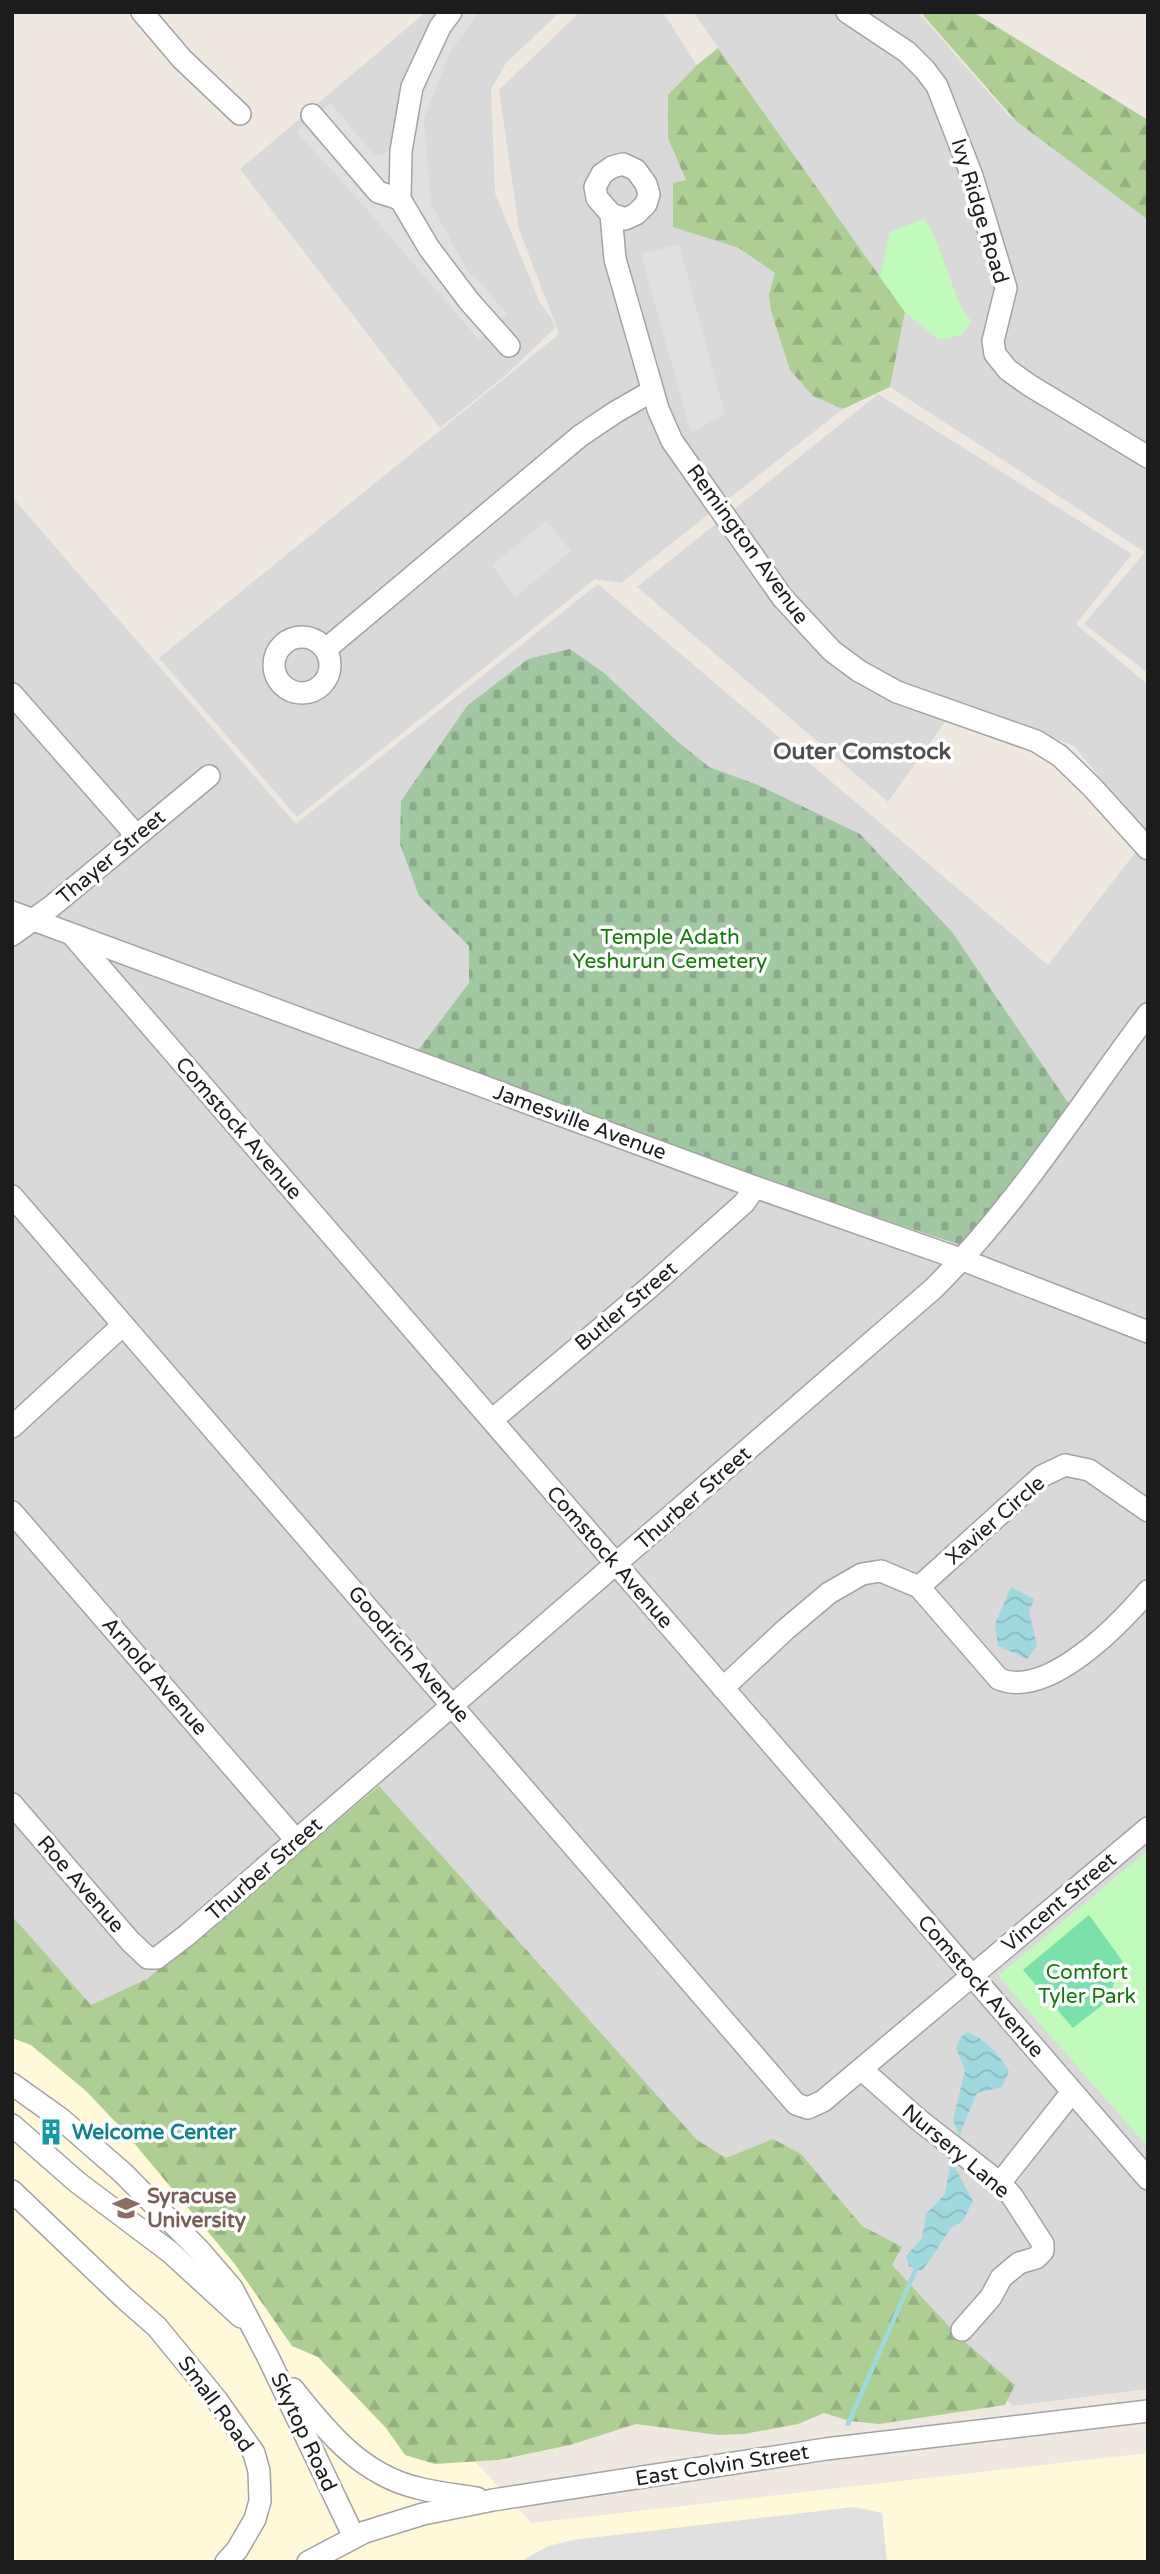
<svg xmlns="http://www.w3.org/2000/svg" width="1160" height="2574" font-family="'Varela Round',sans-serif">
	<defs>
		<pattern id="forest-firs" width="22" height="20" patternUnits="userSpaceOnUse" patternTransform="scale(1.75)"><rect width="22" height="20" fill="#aecf94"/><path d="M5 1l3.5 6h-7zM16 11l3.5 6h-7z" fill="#95b17f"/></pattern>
		<pattern id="cemetery-stones" width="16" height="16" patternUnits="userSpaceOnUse" patternTransform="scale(1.75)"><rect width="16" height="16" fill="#a1c8a1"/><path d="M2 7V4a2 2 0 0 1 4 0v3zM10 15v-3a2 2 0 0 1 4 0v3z" fill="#8aab8a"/></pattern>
		<pattern id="water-waves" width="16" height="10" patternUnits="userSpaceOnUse" patternTransform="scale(1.75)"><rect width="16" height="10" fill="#9fd9de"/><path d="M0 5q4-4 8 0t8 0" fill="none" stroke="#88babe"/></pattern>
	</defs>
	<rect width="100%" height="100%" fill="#eee8e1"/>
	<g fill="#dad9d9">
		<path d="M 426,12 L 560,12 L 506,63 L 491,89 L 495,193 L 540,303 L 551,317 L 555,328 L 506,375 L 440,428 L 240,169 Z"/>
		<path d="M 580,12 L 663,12 L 864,328 L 843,409 L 621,583 L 595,579 L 297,817 L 159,658 L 559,334 L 519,229 L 499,90 Z"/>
		<path d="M 693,12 L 918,12 L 1009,116 L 1148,220 L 1148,673 L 1084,624 L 1145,552 L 890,387 L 905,312 Z"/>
		<path d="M 878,394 L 1132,554 L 1076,624 L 1148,685 L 1148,827 L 1144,831 L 1074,746 L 959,702 L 888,802 L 637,587 Z"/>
		<path d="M 12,497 L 296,824 L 598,584 L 1048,965 L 1148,836 L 1148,2389 L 1013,2406 L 787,2159 L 737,2201 L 94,2036 L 12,1945 Z"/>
	</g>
	<path fill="#fff9d9" d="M 12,1964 L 532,2523 L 1148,2453 L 1148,2562 L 12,2562 Z"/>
	<g fill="url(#forest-firs)">
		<path d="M 925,12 L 973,12 L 1148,120 L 1148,220 L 1016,121 L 923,15 Z"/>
		<path d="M 718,48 L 905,312 L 890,387 L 843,409 L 813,396 L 790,370 L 771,311 L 769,295 L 775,273 L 739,248 L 673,227 L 673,183 L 686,180 L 668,138 L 668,95 L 697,65 Z"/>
		<path d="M 379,1786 L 697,2140 L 726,2158 L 773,2139 L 801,2154 L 862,2226 L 902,2247 L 892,2265 L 958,2336 L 1015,2385 L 1005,2405 L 879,2424 L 850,2421 L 824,2413 L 798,2424 L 744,2434 L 718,2435 L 636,2424 L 570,2445 L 498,2460 L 435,2464 L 405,2455 L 386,2428 L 318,2357 L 292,2346 L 234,2263 L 124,2131 L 86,2091 L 31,2045 L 12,2038 L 12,1916 L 91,2005 L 147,1979 Z"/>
	</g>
	<path fill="url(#cemetery-stones)" d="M 570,649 L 604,673 L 677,741 L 709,767 L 758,785 L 860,834 L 952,932 L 1071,1107 L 1018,1179 L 961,1245 L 749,1176 L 416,1053 L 469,983 L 469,946 L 419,896 L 400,844 L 401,801 L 467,706 L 528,659 Z"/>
	<g fill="#c0fbbb">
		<path d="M 924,219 L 932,230 L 960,305 L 971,321 L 963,334 L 939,340 L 905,312 L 880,277 L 890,232 Z"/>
		<path d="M 1148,1850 L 1148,2147 L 998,1976 Z"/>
	</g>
	<path fill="#7be1aa" d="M 1089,1915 L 1123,1962 L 1106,2002 L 1073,2028 L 1023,1970 Z"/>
	<g fill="#e0e0e0">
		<path d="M 442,12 L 479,12 L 449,54 L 424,120 L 431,204 L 468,272 L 476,277 L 507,314 L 480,341 L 355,196 L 296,131 L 331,103 L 375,156 L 393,150 Z"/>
		<path d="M 679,244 L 725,414 L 691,433 L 641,254 Z"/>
		<path d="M 546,521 L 571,551 L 515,597 L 492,565 Z"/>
		<path d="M 854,2507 L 882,2513 L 887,2562 L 520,2562 L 548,2546 L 573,2540 Z"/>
	</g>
	<g fill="url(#water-waves)">
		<path d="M 1011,1587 L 1034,1599 L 1029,1612 L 1037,1646 L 1027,1659 L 998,1646 L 995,1624 Z"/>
		<path d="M 967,2032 C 987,2040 998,2053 1009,2071 L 1002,2087 L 977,2093 L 961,2131 L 960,2138 L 953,2120 L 965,2070 L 956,2048 L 960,2038 Z"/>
		<path d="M 951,2160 L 973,2201 L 963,2221 L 951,2228 L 922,2271 L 909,2266 L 906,2256 L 922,2238 L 926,2214 L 945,2194 Z"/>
	</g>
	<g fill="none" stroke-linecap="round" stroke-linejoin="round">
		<path stroke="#9fd9de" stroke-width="4.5" d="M 848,2424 L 916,2269"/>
		<g stroke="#a3a3a3" stroke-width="24">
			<g id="minor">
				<path d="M 142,12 L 182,59 L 240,114"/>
				<path d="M 451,12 L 440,27 L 412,87 L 401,151 L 400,199 L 429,248 L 469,301 L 509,346"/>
				<path d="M 847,12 L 907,52 L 925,70 L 937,86 L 972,176 L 1006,288 L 993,341 L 995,354 L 1008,370 L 1029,385 L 1148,457"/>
				<path d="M 312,115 L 378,192 L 400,199"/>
				<path d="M 611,214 L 625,219 L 636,214 L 646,204 L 649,194 L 646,184 L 636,170 L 623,164 L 612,167 L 602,174 L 595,187 L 597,198 L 611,214 L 615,259 L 658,409 L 672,441 L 782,597 L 832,651 L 859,671 L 897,692 L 1036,741 L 1060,756 L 1092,787 L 1148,849"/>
				<circle cx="302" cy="665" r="28"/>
				<path d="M 326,649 L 580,436 L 614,413 L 652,391"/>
				<path d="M 12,694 L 136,835"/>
				<path d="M 12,912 L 755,1187 L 963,1260 L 1148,1332"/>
				<path d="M 12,935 L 52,906 L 209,776"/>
				<path d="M 73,936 L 1148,2179"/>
				<path d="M 12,1196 L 796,2104 L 808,2108 L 823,2101 L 1148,1828"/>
				<path d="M 492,1420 L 650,1287 L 744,1203 L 755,1187"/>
				<path d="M 12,1427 L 123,1325"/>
				<path d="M 12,1512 L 296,1840"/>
				<path d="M 919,1587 L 1042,1476 L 1065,1465 L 1089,1470 L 1148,1511"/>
				<path d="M 723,1688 L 785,1630 L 829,1593 L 862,1574 L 881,1571 L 919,1587 L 999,1679 C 1048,1699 1119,1625 1148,1591"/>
				<path d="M 12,1804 L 130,1941 L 148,1958 L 157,1958 L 187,1935 L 933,1289 C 1016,1207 1078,1107 1148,1014"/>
				<path d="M 861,2069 L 919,2120 L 1000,2183 L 1012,2196 L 1043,2244 L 1043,2251 L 1036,2258 L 1019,2263 L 1001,2278 L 991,2297 L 962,2330"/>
				<path d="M 12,2084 L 61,2119 L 123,2173 L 201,2252 L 232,2288 L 268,2357 L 354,2537"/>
				<path d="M 12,2125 L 77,2182 L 170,2252 L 241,2317"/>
				<path d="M 1000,2183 L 1072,2092"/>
				<path d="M 12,2191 L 124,2298 L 157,2327 L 216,2399 L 254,2453 L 259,2471 L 260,2501 L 255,2519 L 237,2550 L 226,2562"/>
				<path d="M 293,2389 C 327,2432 362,2475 418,2488 C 437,2493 458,2495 477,2498"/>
				<path d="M 308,2562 L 365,2532 L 423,2514 L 493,2500 L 826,2449 L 1148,2411"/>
			</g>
		</g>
		<use href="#minor" stroke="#fff" stroke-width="21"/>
	</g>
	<defs>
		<g id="building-bare" transform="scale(2.1)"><path d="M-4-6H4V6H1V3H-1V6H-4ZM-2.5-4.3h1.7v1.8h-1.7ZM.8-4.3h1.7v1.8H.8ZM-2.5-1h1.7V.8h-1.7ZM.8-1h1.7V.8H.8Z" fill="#0f9aa8" stroke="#fff" stroke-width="2.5" paint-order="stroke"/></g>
		<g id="university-bare" transform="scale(2.1)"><path d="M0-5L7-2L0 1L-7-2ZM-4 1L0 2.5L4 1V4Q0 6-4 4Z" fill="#8d6e63" stroke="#fff" stroke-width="2.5" paint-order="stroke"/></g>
	</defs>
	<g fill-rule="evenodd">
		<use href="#building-bare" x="51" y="2132"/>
		<use href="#university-bare" x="126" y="2208"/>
	</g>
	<g text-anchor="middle" stroke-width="7" stroke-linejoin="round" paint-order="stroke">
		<g font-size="21" fill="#1c1c1c" stroke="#fff">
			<text transform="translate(980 211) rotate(73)" y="7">Ivy Ridge Road</text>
			<text transform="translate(748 544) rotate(54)" y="7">Remington Avenue</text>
			<text transform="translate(111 857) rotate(-40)" y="7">Thayer Street</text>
			<text transform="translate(580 1122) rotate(20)" y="7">Jamesville Avenue</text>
			<text transform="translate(239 1128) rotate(49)" y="7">Comstock Avenue</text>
			<text transform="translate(626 1306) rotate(-40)" y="7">Butler Street</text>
			<text transform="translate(693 1498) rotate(-41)" y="7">Thurber Street</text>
			<text transform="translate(995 1520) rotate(-41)" y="7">Xavier Circle</text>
			<text transform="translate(610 1557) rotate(49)" y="7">Comstock Avenue</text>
			<text transform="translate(409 1654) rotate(49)" y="7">Goodrich Avenue</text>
			<text transform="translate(155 1676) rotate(49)" y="7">Arnold Avenue</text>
			<text transform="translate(264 1869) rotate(-41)" y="7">Thurber Street</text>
			<text transform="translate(81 1884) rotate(49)" y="7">Roe Avenue</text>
			<text transform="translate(1059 1902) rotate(-40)" y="7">Vincent Street</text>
			<text transform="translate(981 1986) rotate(49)" y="7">Comstock Avenue</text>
			<text transform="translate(956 2151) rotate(40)" y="7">Nursery Lane</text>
			<text transform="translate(216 2404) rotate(54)" y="7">Small Road</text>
			<text transform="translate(304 2432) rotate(65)" y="7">Skytop Road</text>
			<text transform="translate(722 2465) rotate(-9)" y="7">East Colvin Street</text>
		</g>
		<g font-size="21" fill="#0f7d07" stroke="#fff">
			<text x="670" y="944">Temple Adath<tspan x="670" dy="24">Yeshurun Cemetery</tspan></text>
			<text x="1087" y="1979">Comfort<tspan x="1087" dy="24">Tyler Park</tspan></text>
		</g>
		<g font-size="21" font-weight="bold" fill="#0d838f" stroke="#fff" text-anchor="start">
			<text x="72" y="2139">Welcome Center</text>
		</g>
		<g font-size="21" font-weight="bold" fill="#785e54" stroke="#fff" text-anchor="start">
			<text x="147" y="2203">Syracuse<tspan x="147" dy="24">University</tspan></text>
		</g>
		<g font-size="23" font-weight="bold" fill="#4f4f4f" stroke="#fff">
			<text x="862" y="759">Outer Comstock</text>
		</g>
	</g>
	<rect width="1160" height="2574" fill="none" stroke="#1c1c1c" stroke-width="28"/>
</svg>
